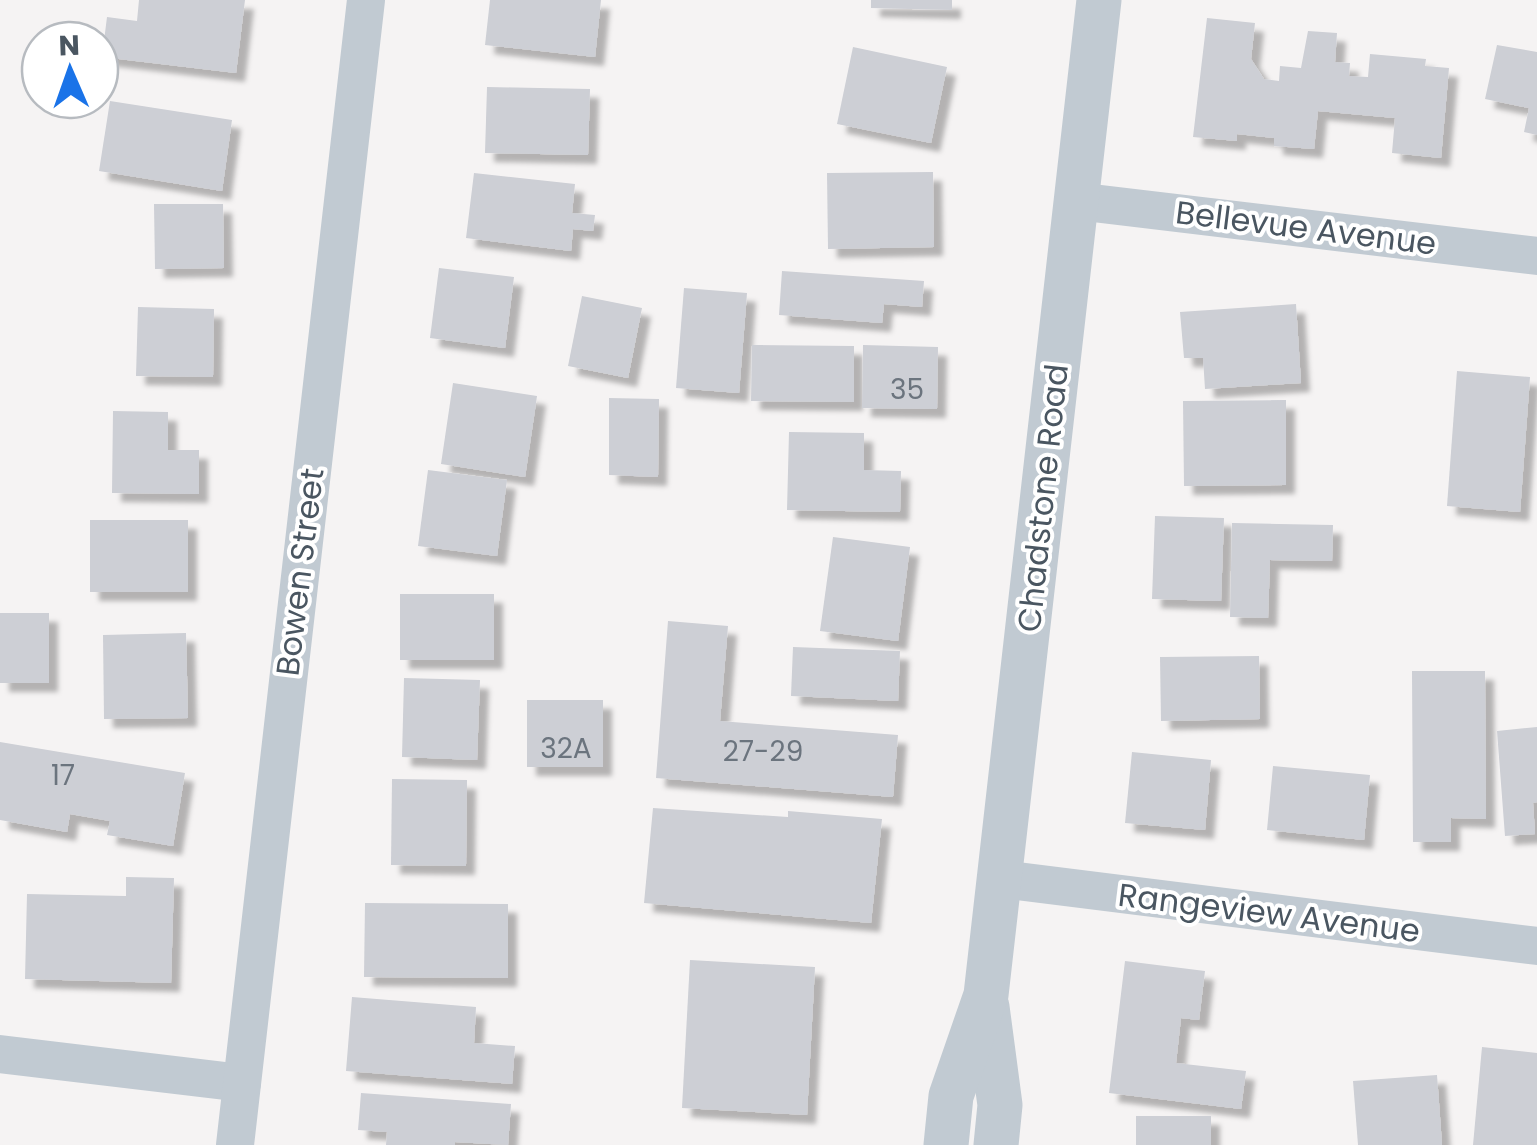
<svg xmlns="http://www.w3.org/2000/svg" width="1537" height="1145" font-family="Poppins,sans-serif">
	<defs>
		<filter id="shadow"><feDropShadow dx="9" dy="9" stdDeviation="2.5" flood-color="#0004"/></filter>
	</defs>
	<rect width="100%" height="100%" fill="#f5f3f3"/>
	<g fill="#cdcfd5" filter="url(#shadow)">
		<path d="M 139,0 L 245,0 L 236,73 L 102,57 L 107,17 L 137,21 Z"/>
		<path d="M 490,0 L 601,0 L 595,57 L 485,45 Z"/>
		<path d="M 871,0 L 952,0 L 952,10 L 871,8 Z"/>
		<path d="M 1207,18 L 1255,23 L 1251,59 L 1264,79 L 1279,81 L 1280,66 L 1301,68 L 1308,31 L 1337,33 L 1335,62 L 1350,63 L 1349,76 L 1368,77 L 1370,54 L 1426,59 L 1425,66 L 1449,68 L 1441,158 L 1392,153 L 1395,118 L 1318,111 L 1314,149 L 1274,146 L 1274,138 L 1237,134 L 1237,141 L 1193,137 Z"/>
		<path d="M 1497,45 L 1537,52 L 1537,135 L 1524,132 L 1529,108 L 1485,99 Z"/>
		<path d="M 853,47 L 947,67 L 931,143 L 837,124 Z"/>
		<path d="M 487,87 L 590,89 L 588,155 L 485,153 Z"/>
		<path d="M 110,101 L 232,120 L 222,191 L 99,171 Z"/>
		<path d="M 933,172 L 934,247 L 828,249 L 827,173 Z"/>
		<path d="M 474,173 L 575,184 L 572,213 L 595,215 L 593,231 L 573,229 L 571,251 L 466,238 Z"/>
		<path d="M 154,204 L 223,204 L 224,268 L 155,269 Z"/>
		<path d="M 439,268 L 514,277 L 505,348 L 430,338 Z"/>
		<path d="M 782,271 L 924,281 L 922,307 L 884,304 L 882,323 L 779,315 Z"/>
		<path d="M 684,288 L 747,293 L 739,393 L 676,388 Z"/>
		<path d="M 582,296 L 642,308 L 628,378 L 568,366 Z"/>
		<path d="M 1296,304 L 1301,383 L 1205,389 L 1203,358 L 1184,358 L 1180,312 Z"/>
		<path d="M 138,307 L 214,309 L 213,377 L 136,376 Z"/>
		<path d="M 752,345 L 854,346 L 854,402 L 751,401 Z"/>
		<path d="M 863,345 L 938,347 L 937,409 L 862,408 Z"/>
		<path d="M 1457,371 L 1530,377 L 1520,512 L 1447,506 Z"/>
		<path d="M 453,383 L 537,396 L 525,477 L 441,464 Z"/>
		<path d="M 609,398 L 659,399 L 658,477 L 609,475 Z"/>
		<path d="M 1286,400 L 1286,485 L 1184,486 L 1183,401 Z"/>
		<path d="M 113,411 L 168,412 L 168,450 L 199,450 L 199,494 L 112,493 Z"/>
		<path d="M 789,432 L 864,433 L 864,470 L 901,471 L 900,512 L 787,510 Z"/>
		<path d="M 428,470 L 507,480 L 497,556 L 418,546 Z"/>
		<path d="M 1155,516 L 1224,518 L 1221,601 L 1152,599 Z"/>
		<rect x="90" y="520" width="98" height="72"/>
		<path d="M 1232,523 L 1333,525 L 1332,561 L 1270,560 L 1268,618 L 1230,617 Z"/>
		<path d="M 833,537 L 910,547 L 898,641 L 820,631 Z"/>
		<rect x="400" y="594" width="94" height="66"/>
		<rect x="0" y="613" width="49" height="70"/>
		<path d="M 668,621 L 728,626 L 720,721 L 898,735 L 893,797 L 656,778 Z"/>
		<path d="M 186,633 L 188,718 L 104,719 L 103,635 Z"/>
		<path d="M 793,647 L 900,651 L 898,701 L 791,696 Z"/>
		<path d="M 1259,656 L 1260,719 L 1161,721 L 1160,657 Z"/>
		<path d="M 1412,671 L 1485,671 L 1486,819 L 1451,818 L 1451,842 L 1413,842 Z"/>
		<path d="M 404,678 L 480,680 L 477,760 L 402,757 Z"/>
		<rect x="527" y="700" width="76" height="67"/>
		<path d="M 1537,727 L 1537,802 L 1533,803 L 1535,834 L 1505,836 L 1497,731 Z"/>
		<path d="M 0,742 L 185,773 L 173,846 L 107,835 L 110,821 L 70,814 L 67,832 L 0,820 Z"/>
		<path d="M 1132,752 L 1211,760 L 1205,830 L 1125,823 Z"/>
		<path d="M 1273,766 L 1370,775 L 1364,840 L 1267,830 Z"/>
		<path d="M 392,779 L 467,780 L 466,866 L 391,865 Z"/>
		<path d="M 653,808 L 788,817 L 788,811 L 882,819 L 871,923 L 644,903 Z"/>
		<path d="M 126,877 L 174,878 L 171,983 L 25,979 L 27,894 L 126,896 Z"/>
		<path d="M 365,903 L 508,904 L 508,978 L 364,977 Z"/>
		<path d="M 690,960 L 815,967 L 807,1115 L 682,1108 Z"/>
		<path d="M 1125,961 L 1205,971 L 1199,1020 L 1181,1018 L 1176,1063 L 1246,1071 L 1241,1109 L 1109,1093 Z"/>
		<path d="M 352,997 L 476,1007 L 474,1043 L 515,1046 L 512,1084 L 346,1071 Z"/>
		<path d="M 1482,1047 L 1537,1053 L 1537,1145 L 1473,1145 Z"/>
		<path d="M 1437,1075 L 1442,1145 L 1358,1145 L 1353,1081 Z"/>
		<path d="M 361,1093 L 511,1104 L 508,1145 L 455,1142 L 455,1145 L 386,1145 L 387,1132 L 358,1130 Z"/>
		<rect x="1136" y="1116" width="75" height="29"/>
	</g>
	<g fill="none" stroke-linecap="round" stroke-linejoin="round">
		<g stroke="#c1cad2" stroke-width="38">
			<path d="M 1076,201 L 1537,256"/>
			<path d="M 1001,879 L 1537,946"/>
			<path d="M 0,1054 L 242,1083"/>
			<path d="M 235,1145 L 366,0"/>
		</g>
		<g stroke="#c1cad2" stroke-width="45">
			<path d="M 987,1007 L 1000,1105 L 996,1145"/>
			<path d="M 946,1145 L 951,1096 L 986,995 L 1099,0"/>
		</g>
	</g>
	<g text-anchor="middle" stroke-width="8" stroke-linejoin="round" paint-order="stroke">
		<g font-size="28" fill="#6b747e">
			<text x="907" y="399">35</text>
			<text x="566" y="758">32A</text>
			<text x="763" y="761">27-29</text>
			<text x="63" y="785">17</text>
		</g>
		<g font-size="32" fill="#4a5661" stroke="#fff">
			<text transform="translate(1306 228) rotate(7)" y="11">Bellevue Avenue</text>
			<text transform="translate(1043 498) rotate(-84)" y="11">Chadstone Road</text>
			<text transform="translate(300 572) rotate(-83)" y="11">Bowen Street</text>
			<text transform="translate(1269 913) rotate(7)" y="11">Rangeview Avenue</text>
		</g>
	</g>
	<g transform="translate(70 70) rotate(358)"><circle r="48" fill="#ffffff" stroke="#b7bbc0" stroke-width="2.5"/>
	<path d="M0-8L18 38L0 25L-18 38Z" fill="#1a73e8"/>
	<text y="-15" font-size="28" font-weight="bold" text-anchor="middle" fill="#4a5661">N</text>
	</g>
</svg>
